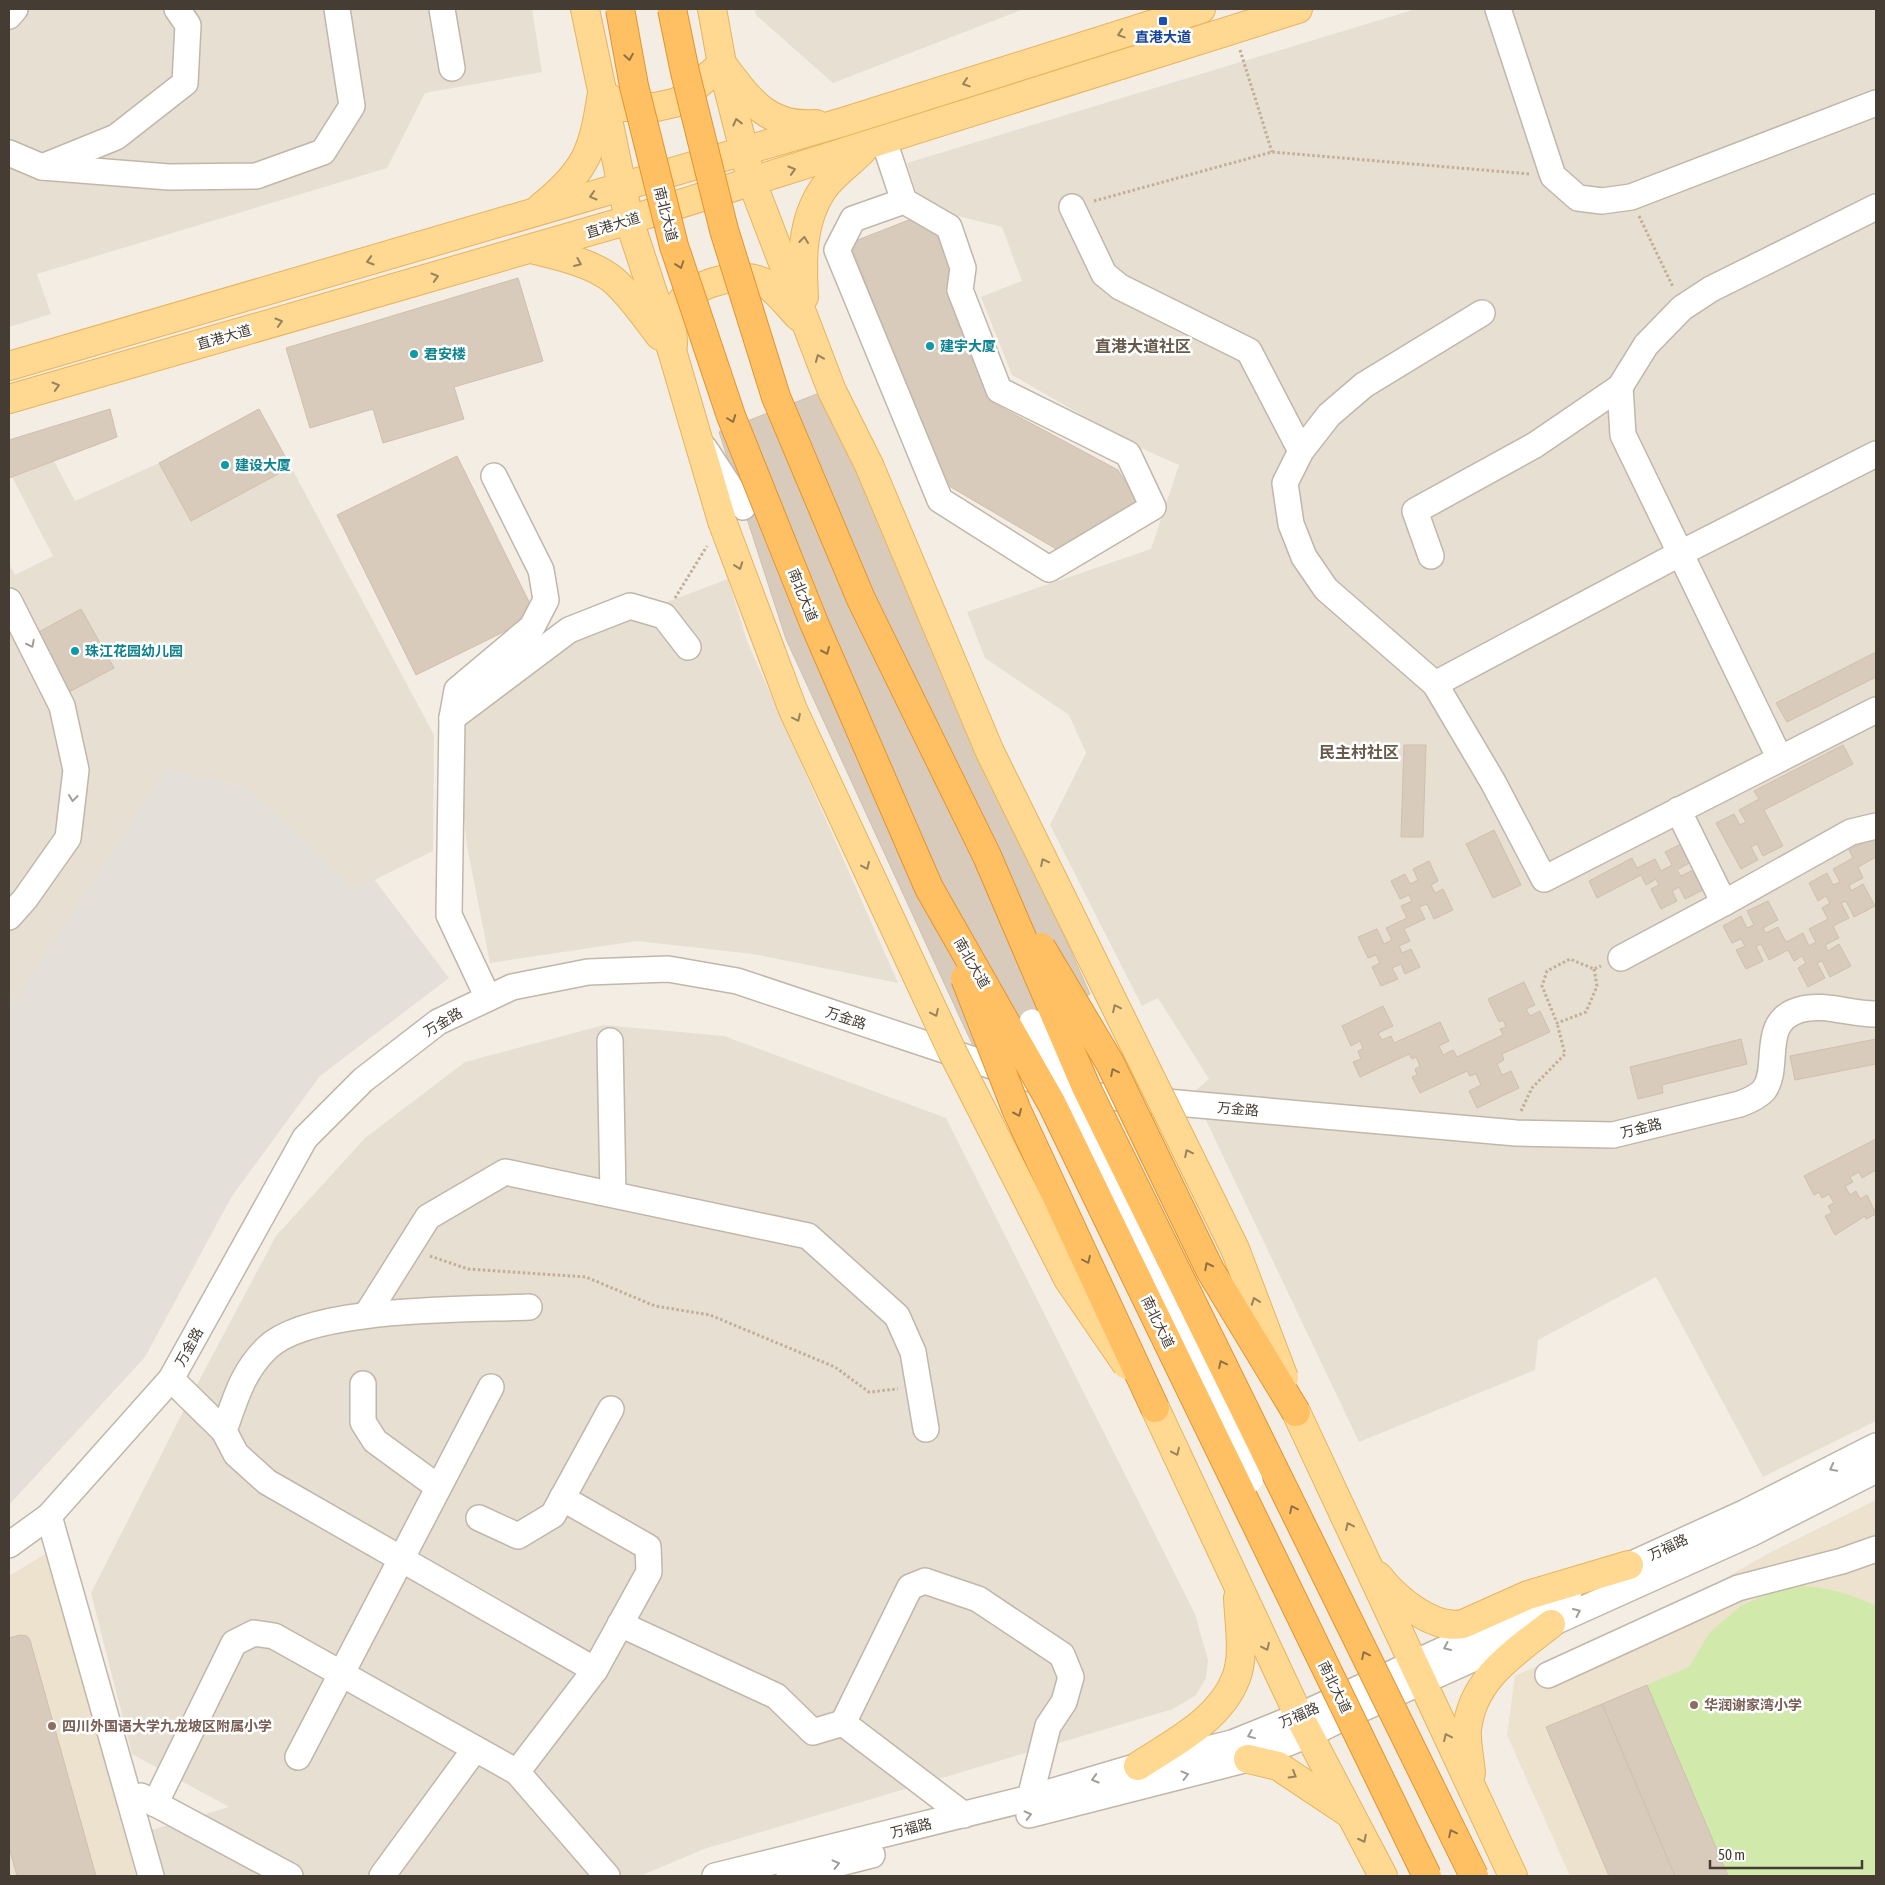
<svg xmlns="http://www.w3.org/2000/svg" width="1885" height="1885" font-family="'Asap Condensed','Noto Sans SC',sans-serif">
	<rect width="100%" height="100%" fill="#f3ede4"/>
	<g fill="#e7dfd2">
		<path d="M 9,9 L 532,9 L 542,72 L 425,93 L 387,168 L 37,274 L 51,314 L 9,327 Z"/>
		<path d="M 755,9 L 1024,9 L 833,83 L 756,15 Z"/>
		<path d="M 1416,9 L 1876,9 L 1876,1421 L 1763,1477 L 1656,1277 L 1538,1340 L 1535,1370 L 1359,1442 L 1193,1093 L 1209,1079 L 1158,998 L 1142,1006 L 1050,825 L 1086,753 L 1069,715 L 985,658 L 967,612 L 1151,549 L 1179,465 L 1134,445 L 1012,375 L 981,297 L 1022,281 L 1002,227 L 921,207 L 907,163 Z"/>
		<path d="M 54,461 L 75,501 L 159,463 L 191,521 L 291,467 L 434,735 L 433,851 L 354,890 L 248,788 L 166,769 L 9,1009 L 9,564 L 15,575 L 53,556 L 12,477 Z"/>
		<path d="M 728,579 L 747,641 L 898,983 L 753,954 L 637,941 L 490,963 L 467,846 L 454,724 L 574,637 Z"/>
		<path d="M 604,1025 L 724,1036 L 946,1118 L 1195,1614 L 1208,1660 L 1206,1678 L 1196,1695 L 1173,1709 L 704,1849 L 640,1876 L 162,1876 L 148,1831 L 229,1807 L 132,1754 L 91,1593 L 193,1392 L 276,1236 L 365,1138 L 465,1062 Z"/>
	</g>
	<path fill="#e5dfd9" d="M 166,769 L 248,788 L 354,889 L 374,879 L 449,978 L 320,1076 L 232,1196 L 145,1357 L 9,1505 L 9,1009 Z"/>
	<g fill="#ede2cd">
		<path d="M 1876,1500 L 1876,1876 L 1570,1876 L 1507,1735 L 1515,1676 L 1692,1597 L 1771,1552 Z"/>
		<path d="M 47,1553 L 136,1876 L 9,1876 L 9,1576 Z"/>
	</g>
	<path fill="#d1e9ab" d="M 1803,1586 C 1830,1588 1852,1594 1876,1606 L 1876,1876 L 1728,1876 L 1647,1685 L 1689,1667 L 1710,1632 L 1742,1605 L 1781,1589 Z"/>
	<g fill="#d8cbbc" stroke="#d0bfac">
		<path d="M 919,216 L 942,232 L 954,266 L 948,290 L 993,403 L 1118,470 L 1140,505 L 1063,553 L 944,483 L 850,243 Z"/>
		<path d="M 518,278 L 543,361 L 454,387 L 464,419 L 383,443 L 373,409 L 310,428 L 286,348 Z"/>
		<path d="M 822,392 L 1090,994 L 974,1048 L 786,639 L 719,432 Z"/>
		<path d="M 110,409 L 117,437 L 9,478 L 9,440 Z"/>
		<path d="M 259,409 L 291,467 L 191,521 L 159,463 Z"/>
		<path d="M 457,456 L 536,616 L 416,675 L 337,515 Z"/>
		<path d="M 81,609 L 114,668 L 69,692 L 37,633 Z"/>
		<path d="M 1876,652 L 1876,677 L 1787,722 L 1776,703 Z"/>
		<path d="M 1404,745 L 1426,745 L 1423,837 L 1401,837 Z"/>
		<path d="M 1843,745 L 1853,764 L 1764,810 L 1783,846 L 1763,856 L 1757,844 L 1751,847 L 1758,860 L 1741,869 L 1716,823 L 1734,814 L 1740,825 L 1746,822 L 1739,810 L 1759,799 L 1754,791 Z"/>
		<path d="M 1494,830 L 1521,885 L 1493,898 L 1466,844 Z"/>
		<path d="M 1876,836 L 1876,857 L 1858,867 L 1863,878 L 1849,885 L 1851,891 L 1863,884 L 1875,906 L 1854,917 L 1846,901 L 1841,903 L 1849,918 L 1833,926 L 1839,938 L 1825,945 L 1828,951 L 1839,944 L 1851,966 L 1830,977 L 1822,961 L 1817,963 L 1825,978 L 1808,987 L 1798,968 L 1806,963 L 1802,956 L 1794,961 L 1788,950 L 1769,960 L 1761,944 L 1756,946 L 1763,961 L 1746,969 L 1736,950 L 1745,946 L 1741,939 L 1732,943 L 1723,926 L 1741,916 L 1747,928 L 1754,925 L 1747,911 L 1768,901 L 1778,920 L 1763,928 L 1766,933 L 1778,927 L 1786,942 L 1803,933 L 1809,946 L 1816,942 L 1809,929 L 1828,919 L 1822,908 L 1830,903 L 1826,896 L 1818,901 L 1809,883 L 1827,873 L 1833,885 L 1840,882 L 1833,869 L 1853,858 L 1849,850 Z"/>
		<path d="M 1681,844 L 1691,862 L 1677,870 L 1681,876 L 1693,870 L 1703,890 L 1685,899 L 1679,887 L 1672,891 L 1677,901 L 1661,909 L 1651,889 L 1659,885 L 1656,879 L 1646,885 L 1641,875 L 1597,898 L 1589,881 L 1632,858 L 1637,868 L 1655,859 L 1661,871 L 1672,865 L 1665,852 Z"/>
		<path d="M 1429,861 L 1438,881 L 1431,885 L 1435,893 L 1443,889 L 1453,910 L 1434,919 L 1427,904 L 1419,907 L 1425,919 L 1404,929 L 1410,941 L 1399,946 L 1402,953 L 1411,949 L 1420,967 L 1405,974 L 1401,964 L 1392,968 L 1398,979 L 1381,986 L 1372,967 L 1380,963 L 1376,955 L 1368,958 L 1358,937 L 1377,929 L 1384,944 L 1392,940 L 1386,928 L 1407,918 L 1401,906 L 1412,901 L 1409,895 L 1400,899 L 1391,881 L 1405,874 L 1410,884 L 1418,880 L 1413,869 Z"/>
		<path d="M 1524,982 L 1535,1005 L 1526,1009 L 1530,1016 L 1540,1011 L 1550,1032 L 1502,1054 L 1504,1060 L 1497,1064 L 1502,1075 L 1511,1071 L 1519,1088 L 1477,1108 L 1469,1091 L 1481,1085 L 1476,1074 L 1470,1076 L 1467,1071 L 1420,1093 L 1412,1077 L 1417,1075 L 1415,1069 L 1420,1066 L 1416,1057 L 1412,1059 L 1409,1054 L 1360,1077 L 1353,1062 L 1361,1059 L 1358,1051 L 1363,1049 L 1360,1041 L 1351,1046 L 1342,1026 L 1383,1006 L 1393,1026 L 1378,1033 L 1382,1040 L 1391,1036 L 1394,1043 L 1440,1022 L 1449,1041 L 1439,1046 L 1443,1055 L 1453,1050 L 1457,1057 L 1503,1035 L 1500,1029 L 1506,1027 L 1503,1020 L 1499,1022 L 1488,999 Z"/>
		<path d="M 1741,1039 L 1747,1064 L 1662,1085 L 1663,1093 L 1638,1099 L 1630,1067 Z"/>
		<path d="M 1876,1039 L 1876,1064 L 1795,1080 L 1790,1056 Z"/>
		<path d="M 1876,1139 L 1876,1170 L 1862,1178 L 1859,1172 L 1850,1177 L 1853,1182 L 1845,1186 L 1850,1195 L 1856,1191 L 1860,1199 L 1867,1195 L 1876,1214 L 1866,1219 L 1865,1216 L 1835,1235 L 1825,1216 L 1832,1213 L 1828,1206 L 1834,1203 L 1829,1194 L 1822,1198 L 1819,1192 L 1814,1195 L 1804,1176 Z"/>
		<path d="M 20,1635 L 27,1636 L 30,1640 L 96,1876 L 17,1876 L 9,1847 L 9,1638 Z"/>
		<path d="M 1647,1685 L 1728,1876 L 1675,1876 L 1602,1704 Z"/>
		<path d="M 1602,1704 L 1675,1876 L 1609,1876 L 1546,1727 Z"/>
	</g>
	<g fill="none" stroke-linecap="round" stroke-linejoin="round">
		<g stroke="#c1b7a9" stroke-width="28">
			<g id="minor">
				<path d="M 442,9 L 452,68"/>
				<path d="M 1498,9 L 1553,176 L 1578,198 L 1602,201 L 1631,197 L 1876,103"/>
				<path d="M 9,16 L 15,9"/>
				<path d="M 884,141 L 904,201 L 949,227 L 963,268 L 960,290 L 999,390 L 1128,454 L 1153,507 L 1049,569 L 940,500 L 837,250 L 853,219 L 904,201"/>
				<path d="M 9,153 L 42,167 L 116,137 L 185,83 L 188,25 L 177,9"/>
				<path d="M 42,167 L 169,177 L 256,176 L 323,152 L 352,106 L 337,9"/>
				<path d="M 1072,207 L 1104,274 L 1120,287 L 1249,351 L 1301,451"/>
				<path d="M 1482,313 L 1364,385 L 1329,415 L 1301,451 L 1285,483 L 1291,524 L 1304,557 L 1326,589 L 1435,684 L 1493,782 L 1544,879 L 1876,710"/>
				<path d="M 1620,387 L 1623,435 L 1780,759"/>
				<path d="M 705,449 L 743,507"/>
				<path d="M 1431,556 L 1415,511 L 1535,445 L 1620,387 L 1646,345 L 1682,308 L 1711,289 L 1876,207"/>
				<path d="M 9,601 L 62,706 L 76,770 L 68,838 L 25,899 L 9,917"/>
				<path d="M 1435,684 L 1679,554 L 1876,454"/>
				<path d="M 452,718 L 457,690 L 532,627 L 546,600 L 541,570 L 494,476"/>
				<path d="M 1678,810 L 1724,903 L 1851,832 L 1876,826"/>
				<path d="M 1621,958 L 1724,903"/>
				<path d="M 488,998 L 449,915 L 452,718 L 569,630 L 630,606 L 664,616 L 688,647"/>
				<path d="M 610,1041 L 613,1194"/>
				<path d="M 529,1307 C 468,1310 310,1306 267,1348 C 242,1372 235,1400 224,1431 L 236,1454 L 267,1482 L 595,1670"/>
				<path d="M 367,1314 L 428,1217 L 505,1172 L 808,1236 L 897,1316 L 913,1352 L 926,1429"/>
				<path d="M 171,1379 L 224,1431"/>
				<path d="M 363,1384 L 363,1422 L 375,1441 L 438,1487"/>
				<path d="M 49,1516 L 151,1876"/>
				<path d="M 479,1518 L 518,1536 L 553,1515 L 611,1409"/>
				<path d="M 9,1545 L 49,1516 L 171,1379 L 305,1138 L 363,1080 L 438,1022 L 512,987 L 588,972 L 668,969 L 737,981 L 1076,1094 L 1516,1133 L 1613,1135 L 1740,1104 C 1748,1101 1758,1097 1764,1090 C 1781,1067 1759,1022 1799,1010 C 1823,1002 1852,1015 1876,1014"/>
				<path d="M 1610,1574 L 1746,1512 L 1876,1446"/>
				<path d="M 620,1624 L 776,1696 L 813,1732 L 843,1723 L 910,1587 L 925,1581 L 978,1599 L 1062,1655 L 1071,1677 L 1064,1702 L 1048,1726 L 1030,1798"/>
				<path d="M 1548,1675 L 1738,1588 L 1842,1561 L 1876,1549"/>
				<path d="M 843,1723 L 964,1815"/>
				<path d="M 298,1757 L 491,1387"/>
				<path d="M 517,1772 L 595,1670 L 649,1572 L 648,1547 L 562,1498"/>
				<path d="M 141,1796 L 290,1876"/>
				<path d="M 155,1804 L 234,1643 L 254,1633 L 274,1636 L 517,1772 L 607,1876"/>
				<path d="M 1029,1815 L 1248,1759 L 1308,1735 L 1359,1710 L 1752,1533 L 1876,1470"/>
				<path d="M 382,1876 L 475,1749"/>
				<path d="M 715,1876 L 1030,1798 L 1138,1766 L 1232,1743 L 1299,1716 L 1569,1592"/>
				<path d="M 789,1876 L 872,1855"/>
			</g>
		</g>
		<g stroke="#e7b45d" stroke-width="30">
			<g id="major">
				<path d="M 585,9 L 629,220 L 673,354 L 722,521"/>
				<path d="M 712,9 L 722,64 L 752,182 L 832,391 L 869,465"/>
				<path d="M 541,207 C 588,169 593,150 602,93 L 622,107 L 656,107 L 678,102 L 722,64 C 749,99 767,128 816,124"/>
				<path d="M 531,249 C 558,256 590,262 612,279 C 631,295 645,317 660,336"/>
				<path d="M 804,297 C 802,259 801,222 823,189 C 833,175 850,163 862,151"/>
				<path d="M 673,345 C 673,336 671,323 674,314 C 683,285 737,270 763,282 C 776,289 789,307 799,317"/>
				<path d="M 9,366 L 843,122 L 1201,9"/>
				<path d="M 9,399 L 629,220 L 1298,9"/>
				<path d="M 1155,1408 L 1299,1716 L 1383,1876"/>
				<path d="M 1296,1412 L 1513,1876"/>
				<path d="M 1378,1576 C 1396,1599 1433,1630 1463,1624 L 1528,1595 L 1629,1565"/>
				<path d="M 1248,1759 L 1278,1766 L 1347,1812"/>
				<path d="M 1138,1766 C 1173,1743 1220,1720 1236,1678 C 1245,1655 1239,1623 1238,1598"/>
				<path d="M 1471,1773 C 1470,1759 1466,1744 1467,1730 C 1472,1679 1514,1653 1551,1624"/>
			</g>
		</g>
		<g stroke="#c1af97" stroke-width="3" stroke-dasharray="2.5 2.5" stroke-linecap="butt">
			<path d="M 1240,50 L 1272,152"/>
			<path d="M 1094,201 L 1272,152 L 1530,174"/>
			<path d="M 1639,216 L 1673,287"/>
			<path d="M 675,598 L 707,546"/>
			<path d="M 1594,969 L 1597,986 L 1586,1012 L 1557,1023 L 1542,986 L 1547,971 L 1570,959 L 1594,969 L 1601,966"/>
			<path d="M 1521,1111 L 1532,1088 L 1565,1054 L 1557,1023"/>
			<path d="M 430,1256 L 468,1269 L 586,1277 L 655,1306 L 710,1315 L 835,1367 L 869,1392 L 898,1389"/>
		</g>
		<use href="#minor" stroke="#fff" stroke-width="25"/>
		<use href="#major" stroke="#ffd891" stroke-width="28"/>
		<g stroke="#c1b7a9" stroke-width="28" stroke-linecap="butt">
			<path id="minor-bridge" d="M 1032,1022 L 1250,1480"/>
		</g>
		<g stroke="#e7b45d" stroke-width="30" stroke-linecap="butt">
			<g id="major-bridge">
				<path d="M 869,465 L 990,752 L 1235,1249 L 1284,1378"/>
				<path d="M 722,521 L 793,710 L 953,1053 L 1068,1279 L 1127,1365"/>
			</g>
		</g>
		<g stroke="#e2942e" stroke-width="30" stroke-linecap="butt">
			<g id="highway-bridge">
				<path d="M 620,9 L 634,86 L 674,246 L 731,416 L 814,623 L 929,888 L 1052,1104 L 1427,1876"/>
				<path d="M 672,9 L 685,72 L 724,230 L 776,397 L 861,599 L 987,856 L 1086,1087 L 1474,1876"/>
				<path d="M 1041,947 L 1110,1063 L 1210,1270 L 1296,1412"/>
				<path d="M 965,978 L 1017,1111 L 1155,1408"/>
			</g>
		</g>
		<use href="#minor-bridge" stroke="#fff" stroke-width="25"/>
		<use href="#major-bridge" stroke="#ffd891" stroke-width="28"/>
		<use href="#highway-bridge" stroke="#ffc063" stroke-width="28"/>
	</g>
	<defs><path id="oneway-chevron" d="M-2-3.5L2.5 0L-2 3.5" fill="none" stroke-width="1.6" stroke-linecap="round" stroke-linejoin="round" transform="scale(1.25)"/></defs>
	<g stroke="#99835e">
		<use href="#oneway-chevron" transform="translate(1121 34) rotate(162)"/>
		<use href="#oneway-chevron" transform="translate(966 83) rotate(162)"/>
		<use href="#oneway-chevron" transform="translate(737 122) rotate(-104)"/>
		<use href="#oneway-chevron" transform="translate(792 170) rotate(-17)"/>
		<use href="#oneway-chevron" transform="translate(593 196) rotate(163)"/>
		<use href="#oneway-chevron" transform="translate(804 240) rotate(-83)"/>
		<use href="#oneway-chevron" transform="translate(370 261) rotate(164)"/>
		<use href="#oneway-chevron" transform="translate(578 263) rotate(23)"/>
		<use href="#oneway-chevron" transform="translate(435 277) rotate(-16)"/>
		<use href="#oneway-chevron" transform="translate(279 322) rotate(-16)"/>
		<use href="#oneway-chevron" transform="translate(819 358) rotate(-112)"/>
		<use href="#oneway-chevron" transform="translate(56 386) rotate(-16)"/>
		<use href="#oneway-chevron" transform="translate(739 566) rotate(70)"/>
		<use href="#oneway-chevron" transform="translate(797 718) rotate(65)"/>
		<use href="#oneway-chevron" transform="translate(1044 862) rotate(-116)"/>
		<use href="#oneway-chevron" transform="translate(866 866) rotate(65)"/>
		<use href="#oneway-chevron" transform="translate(1116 1008) rotate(-116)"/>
		<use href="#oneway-chevron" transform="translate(935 1013) rotate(65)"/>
		<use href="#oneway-chevron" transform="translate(1188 1153) rotate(-116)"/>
		<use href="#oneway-chevron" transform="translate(1255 1301) rotate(-110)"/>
		<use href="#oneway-chevron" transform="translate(1176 1452) rotate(65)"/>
		<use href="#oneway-chevron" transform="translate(1349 1526) rotate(-115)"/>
		<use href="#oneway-chevron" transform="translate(1266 1647) rotate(65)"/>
		<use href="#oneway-chevron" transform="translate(1447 1737) rotate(-115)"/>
		<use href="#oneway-chevron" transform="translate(1293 1775) rotate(30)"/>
		<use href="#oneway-chevron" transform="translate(1363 1839) rotate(63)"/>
	</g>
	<g stroke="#8f7147">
		<use href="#oneway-chevron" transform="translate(629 57) rotate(80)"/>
		<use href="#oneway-chevron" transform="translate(680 265) rotate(71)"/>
		<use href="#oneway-chevron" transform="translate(732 419) rotate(69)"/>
		<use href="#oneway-chevron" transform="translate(826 651) rotate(66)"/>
		<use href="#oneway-chevron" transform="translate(1114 1072) rotate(-116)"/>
		<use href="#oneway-chevron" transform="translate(1018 1113) rotate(66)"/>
		<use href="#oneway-chevron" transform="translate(1087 1260) rotate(65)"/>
		<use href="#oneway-chevron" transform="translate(1208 1266) rotate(-117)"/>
		<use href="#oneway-chevron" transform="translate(1222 1364) rotate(-116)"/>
		<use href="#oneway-chevron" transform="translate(1293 1509) rotate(-116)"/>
		<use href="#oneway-chevron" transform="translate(1365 1655) rotate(-116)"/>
		<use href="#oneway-chevron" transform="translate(1452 1833) rotate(-116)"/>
	</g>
	<g stroke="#a29e9a">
		<use href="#oneway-chevron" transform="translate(31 644) rotate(63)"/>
		<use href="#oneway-chevron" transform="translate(73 798) rotate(97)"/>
		<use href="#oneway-chevron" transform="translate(1833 1468) rotate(153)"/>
		<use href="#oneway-chevron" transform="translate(1577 1612) rotate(-24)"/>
		<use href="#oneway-chevron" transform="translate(1447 1647) rotate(156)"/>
		<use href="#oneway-chevron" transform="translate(1251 1735) rotate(158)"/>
		<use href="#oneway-chevron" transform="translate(1185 1775) rotate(-14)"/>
		<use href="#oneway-chevron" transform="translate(1095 1779) rotate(164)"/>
		<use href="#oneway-chevron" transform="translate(1028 1815) rotate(-14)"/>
		<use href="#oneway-chevron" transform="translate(836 1864) rotate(-14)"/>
	</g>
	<rect fill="#1a4fb4" stroke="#fff" stroke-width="2" x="1158" y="16" width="10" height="10" rx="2.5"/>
	<g fill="#0f9aa8" stroke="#fff" stroke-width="2">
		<circle cx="930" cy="346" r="5"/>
		<circle cx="414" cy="354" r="5"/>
		<circle cx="225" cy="465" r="5"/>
		<circle cx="75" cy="651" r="5"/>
	</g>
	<g fill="#8d6e63" stroke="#fff" stroke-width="2">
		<circle cx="1694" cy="1705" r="5"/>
		<circle cx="52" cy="1726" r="5"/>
	</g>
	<g text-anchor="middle" stroke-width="5" stroke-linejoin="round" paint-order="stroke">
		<g font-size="14" font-weight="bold" fill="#164399" stroke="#fff">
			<text x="1163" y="42">直港大道</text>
		</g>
		<g font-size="14" fill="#453d34" stroke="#fff">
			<text transform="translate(666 214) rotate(76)" y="5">南北大道</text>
			<text transform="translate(613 225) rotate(-17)" y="5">直港大道</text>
			<text transform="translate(224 337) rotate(-16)" y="5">直港大道</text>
			<text transform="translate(803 595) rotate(68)" y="5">南北大道</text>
			<text transform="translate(972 963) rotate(60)" y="5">南北大道</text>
			<text transform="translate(846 1018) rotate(18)" y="5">万金路</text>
			<text transform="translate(443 1022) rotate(-31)" y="5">万金路</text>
			<text transform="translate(1238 1109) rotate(5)" y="5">万金路</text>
			<text transform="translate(1641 1128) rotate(-14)" y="5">万金路</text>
			<text transform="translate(1158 1322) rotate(64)" y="5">南北大道</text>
			<text transform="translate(189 1347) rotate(-61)" y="5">万金路</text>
			<text transform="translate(1668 1547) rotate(-25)" y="5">万福路</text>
			<text transform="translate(1335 1687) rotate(64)" y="5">南北大道</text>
			<text transform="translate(1299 1715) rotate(-24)" y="5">万福路</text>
			<text transform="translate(911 1828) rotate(-14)" y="5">万福路</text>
		</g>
		<g font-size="14" font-weight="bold" fill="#0d838f" stroke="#fff" text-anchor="start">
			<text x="940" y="351">建宇大厦</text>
			<text x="424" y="359">君安楼</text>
			<text x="235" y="470">建设大厦</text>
			<text x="85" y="656">珠江花园幼儿园</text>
		</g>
		<g font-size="14" font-weight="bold" fill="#785e54" stroke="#fff" text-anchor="start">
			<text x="1704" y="1710">华润谢家湾小学</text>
			<text x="62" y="1731">四川外国语大学九龙坡区附属小学</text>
		</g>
		<g font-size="16" font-weight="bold" fill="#685a4b" stroke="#fff">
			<text x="1143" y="352">直港大道社区</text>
			<text x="1359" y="758">民主村社区</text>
		</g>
	</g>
	<rect width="1885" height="1885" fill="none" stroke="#453d34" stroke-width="20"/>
	<path d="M1710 1860v8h152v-8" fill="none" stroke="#453d34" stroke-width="2.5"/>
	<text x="1718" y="1860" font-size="15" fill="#453d34" stroke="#ffffff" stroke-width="4" paint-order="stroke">50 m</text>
</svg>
